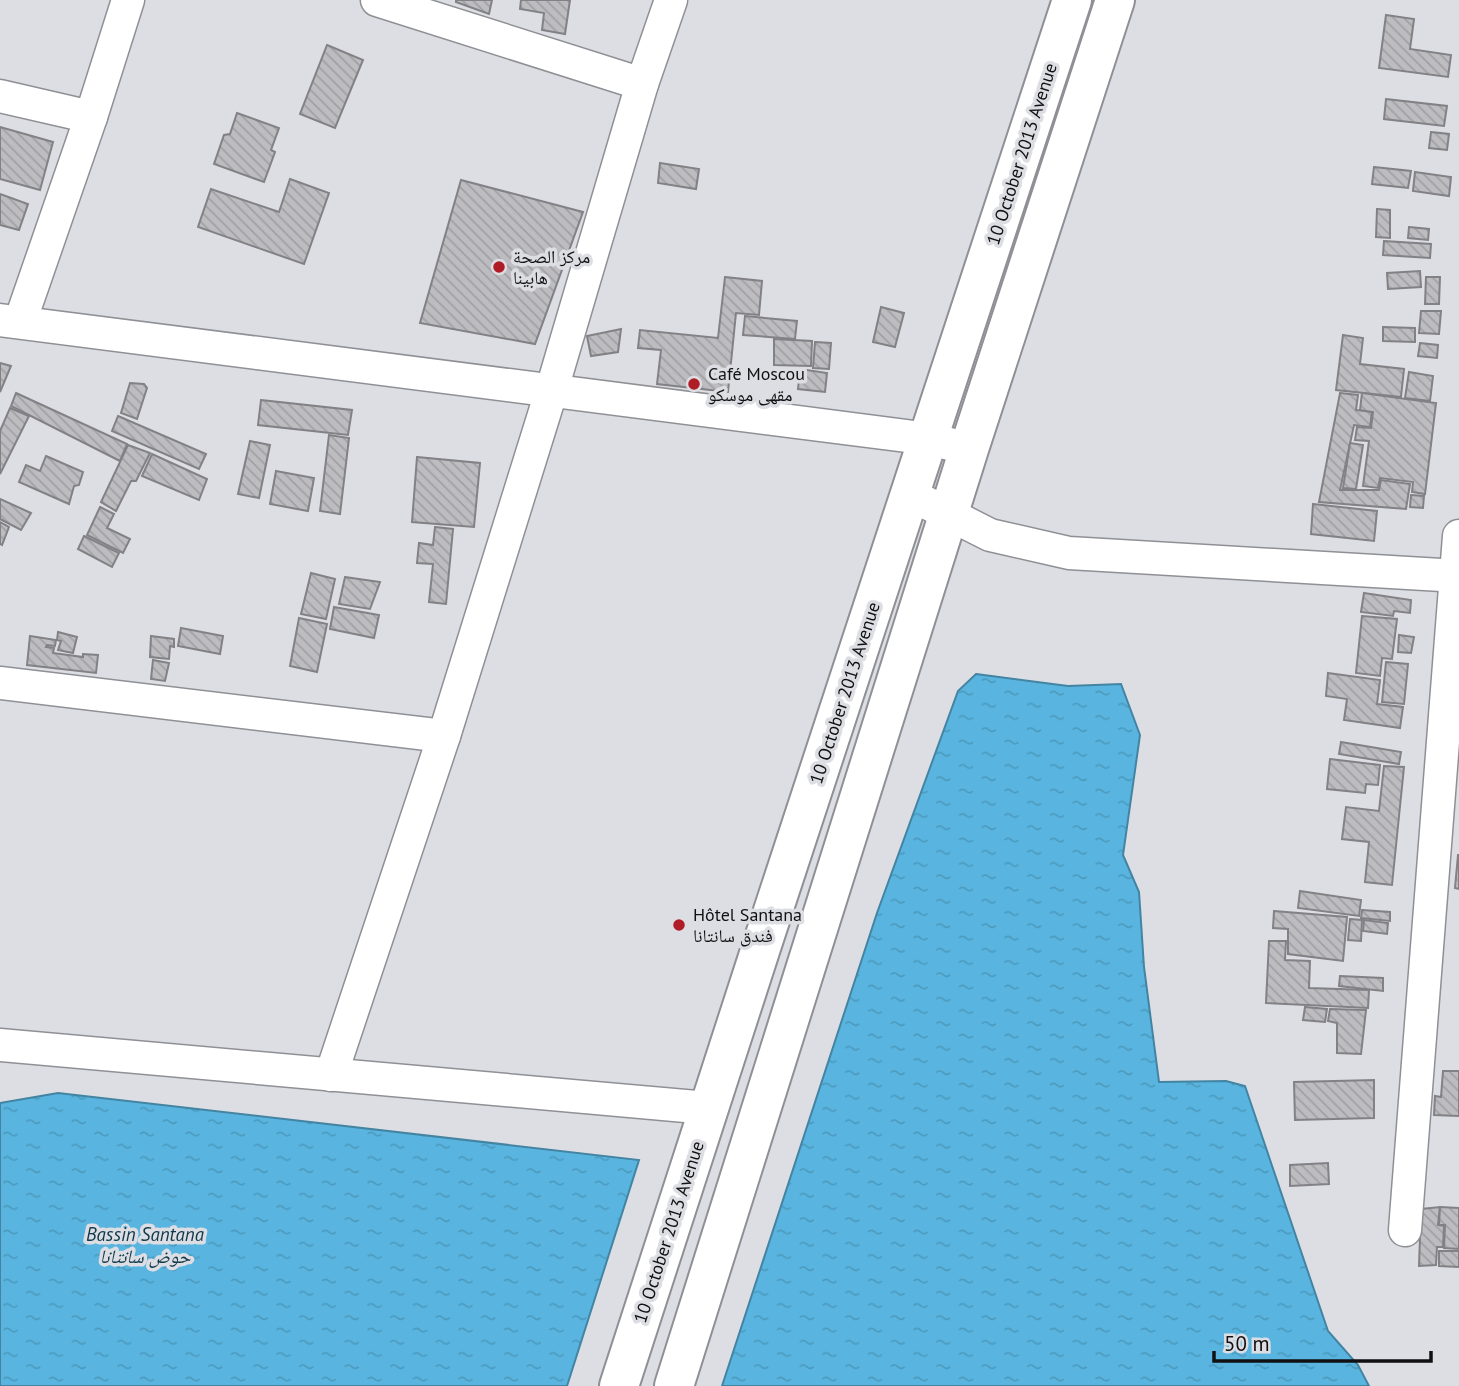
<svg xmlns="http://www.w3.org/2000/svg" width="1459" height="1386" font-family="'PT Sans','Noto Naskh Arabic',sans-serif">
	<defs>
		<pattern id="water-ripples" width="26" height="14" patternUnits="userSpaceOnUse" patternTransform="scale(1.75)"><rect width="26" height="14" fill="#59b5e0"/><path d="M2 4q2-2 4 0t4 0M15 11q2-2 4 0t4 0" fill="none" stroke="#4c9bbf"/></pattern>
		<pattern id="building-back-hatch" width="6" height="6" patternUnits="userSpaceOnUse" patternTransform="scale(1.75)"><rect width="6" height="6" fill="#bdbcc0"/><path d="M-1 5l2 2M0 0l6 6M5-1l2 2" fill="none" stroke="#a1a1a4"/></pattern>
	</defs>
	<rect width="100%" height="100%" fill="#dddee3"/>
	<g fill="url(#water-ripples)" stroke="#4384a2" stroke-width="2">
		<path d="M 976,674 L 1068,686 L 1121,684 L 1140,735 L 1123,855 L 1139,892 L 1144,967 L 1159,1082 L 1226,1081 L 1245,1086 L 1328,1331 L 1358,1365 L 1369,1386 L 722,1386 L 877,913 L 958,691 Z"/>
		<path d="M 58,1093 L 639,1160 L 567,1386 L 0,1386 L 0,1103 Z"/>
	</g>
	<g fill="url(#building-back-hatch)" stroke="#828186" stroke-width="2">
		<path d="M 456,0 L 492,0 L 489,14 L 456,2 Z"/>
		<path d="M 521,0 L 570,0 L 565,34 L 542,30 L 544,13 L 520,9 Z"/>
		<path d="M 1386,15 L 1414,19 L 1410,49 L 1451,55 L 1448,77 L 1379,68 Z"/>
		<path d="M 327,45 L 363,60 L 335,128 L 300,114 Z"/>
		<path d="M 1386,99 L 1447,106 L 1444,126 L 1384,119 Z"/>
		<path d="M 237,113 L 279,128 L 271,150 L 275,152 L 264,182 L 214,164 L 224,135 L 230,134 Z"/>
		<path d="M 0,127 L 53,142 L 40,190 L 0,179 Z"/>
		<path d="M 1431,132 L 1449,134 L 1447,150 L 1429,148 Z"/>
		<path d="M 660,163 L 699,169 L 696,189 L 658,183 Z"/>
		<path d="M 1374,167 L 1411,171 L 1408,188 L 1372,184 Z"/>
		<path d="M 1415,172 L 1451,177 L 1449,196 L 1413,191 Z"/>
		<path d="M 290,179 L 329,193 L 304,264 L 198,227 L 211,189 L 279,212 Z"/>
		<path d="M 461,180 L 583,212 L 535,344 L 420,323 Z"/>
		<path d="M 0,194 L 28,204 L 19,230 L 0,225 Z"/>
		<path d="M 1377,209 L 1390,210 L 1390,238 L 1376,237 Z"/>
		<path d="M 1409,227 L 1429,229 L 1428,240 L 1408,238 Z"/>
		<path d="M 1384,241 L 1431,244 L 1430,258 L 1383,255 Z"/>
		<path d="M 1420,271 L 1421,287 L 1388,289 L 1387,273 Z"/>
		<path d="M 725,277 L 762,281 L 759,315 L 736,313 L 728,392 L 657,384 L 661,350 L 638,348 L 640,330 L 718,338 Z"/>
		<path d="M 1426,277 L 1440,277 L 1439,304 L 1425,304 Z"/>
		<path d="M 881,307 L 904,313 L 895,347 L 873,342 Z"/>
		<path d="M 1421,311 L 1441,311 L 1439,334 L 1419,333 Z"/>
		<path d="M 745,316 L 797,321 L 795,339 L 743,335 Z"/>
		<path d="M 1383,327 L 1415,328 L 1415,342 L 1383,341 Z"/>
		<path d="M 621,329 L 618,352 L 591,356 L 587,336 Z"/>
		<path d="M 1343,335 L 1363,338 L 1360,364 L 1404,369 L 1401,397 L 1336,390 Z"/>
		<path d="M 774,339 L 812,341 L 811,366 L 774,365 Z"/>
		<path d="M 815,342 L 831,343 L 829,369 L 813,368 Z"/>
		<path d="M 1420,343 L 1438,345 L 1437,358 L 1418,356 Z"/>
		<path d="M 0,363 L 11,366 L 0,392 Z"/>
		<path d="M 800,369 L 827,373 L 825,392 L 798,389 Z"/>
		<path d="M 1409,372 L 1433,376 L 1430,401 L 1405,398 Z"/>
		<path d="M 130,383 L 144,384 L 147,388 L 137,419 L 121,413 Z"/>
		<path d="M 16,393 L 127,444 L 120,461 L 11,406 Z"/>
		<path d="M 1340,393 L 1358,395 L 1356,410 L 1372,412 L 1370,427 L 1354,425 L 1340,490 L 1379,490 L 1381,480 L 1410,484 L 1406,509 L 1319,502 Z"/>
		<path d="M 1362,393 L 1436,403 L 1425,494 L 1412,492 L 1413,482 L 1380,478 L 1378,488 L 1363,486 L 1369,441 L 1355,440 L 1357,427 L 1371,428 L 1373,412 L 1360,410 Z"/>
		<path d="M 261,400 L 352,410 L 348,435 L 258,425 Z"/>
		<path d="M 10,408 L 29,416 L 0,474 L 0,431 Z"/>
		<path d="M 118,416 L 206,454 L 199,469 L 112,431 Z"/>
		<path d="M 329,435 L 349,438 L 340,514 L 320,511 Z"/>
		<path d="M 250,441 L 270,445 L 259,498 L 238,494 Z"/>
		<path d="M 1350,443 L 1363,445 L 1356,489 L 1343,488 Z"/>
		<path d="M 128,445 L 150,453 L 136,481 L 131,481 L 116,511 L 101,502 Z"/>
		<path d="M 152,454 L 207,479 L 199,500 L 142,476 Z"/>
		<path d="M 46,456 L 83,472 L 79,485 L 74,486 L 69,504 L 19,482 L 26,465 L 40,471 Z"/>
		<path d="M 417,457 L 480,463 L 474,527 L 412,522 Z"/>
		<path d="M 276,471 L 314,478 L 308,511 L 270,504 Z"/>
		<path d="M 1411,495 L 1424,496 L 1423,508 L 1410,507 Z"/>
		<path d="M 0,499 L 31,513 L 21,530 L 0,519 Z"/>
		<path d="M 1313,504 L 1377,511 L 1374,541 L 1311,534 Z"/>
		<path d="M 100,507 L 114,514 L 107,528 L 130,539 L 123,553 L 87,535 Z"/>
		<path d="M 0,522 L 9,527 L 2,545 L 0,544 Z"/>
		<path d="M 435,527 L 453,529 L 446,604 L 429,602 L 433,564 L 417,563 L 419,543 L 433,545 Z"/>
		<path d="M 84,536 L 119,553 L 112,567 L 78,549 Z"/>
		<path d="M 311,573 L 335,579 L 326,619 L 301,614 Z"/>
		<path d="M 345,577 L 380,582 L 370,609 L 339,604 Z"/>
		<path d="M 1364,593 L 1411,600 L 1410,613 L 1394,611 L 1393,616 L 1361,612 Z"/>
		<path d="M 334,607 L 379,615 L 374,638 L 330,629 Z"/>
		<path d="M 1362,616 L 1397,619 L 1392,659 L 1382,658 L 1380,676 L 1356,673 Z"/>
		<path d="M 299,618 L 327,624 L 317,672 L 290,666 Z"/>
		<path d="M 181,628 L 223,636 L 220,654 L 178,646 Z"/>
		<path d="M 58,632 L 77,637 L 73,653 L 58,650 L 61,641 L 57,640 Z"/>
		<path d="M 1399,635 L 1414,637 L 1411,653 L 1398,652 Z"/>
		<path d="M 30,636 L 56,640 L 55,646 L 47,645 L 46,647 L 54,648 L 53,653 L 83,657 L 83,654 L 98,655 L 96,673 L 27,665 Z"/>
		<path d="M 151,636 L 174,639 L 174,647 L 170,646 L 169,659 L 150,657 Z"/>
		<path d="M 153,660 L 169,663 L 165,681 L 151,679 Z"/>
		<path d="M 1386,662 L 1408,664 L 1404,704 L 1382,702 Z"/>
		<path d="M 1328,673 L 1380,680 L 1377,704 L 1403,707 L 1400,728 L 1344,720 L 1347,699 L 1326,696 Z"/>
		<path d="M 1341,742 L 1401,752 L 1399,764 L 1339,754 Z"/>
		<path d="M 1330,759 L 1380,765 L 1378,785 L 1366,784 L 1365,793 L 1327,789 Z"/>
		<path d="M 1384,766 L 1404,767 L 1392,885 L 1365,882 L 1369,842 L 1342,839 L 1346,807 L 1379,811 Z"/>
		<path d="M 1458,855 L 1459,855 L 1459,889 L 1455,888 Z"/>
		<path d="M 1300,891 L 1361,900 L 1359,916 L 1298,908 Z"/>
		<path d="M 1362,910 L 1390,912 L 1390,921 L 1361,918 Z"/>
		<path d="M 1274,911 L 1347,917 L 1343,961 L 1288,954 L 1288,929 L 1273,928 Z"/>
		<path d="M 1350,919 L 1362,920 L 1361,941 L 1348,940 Z"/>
		<path d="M 1364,920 L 1388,923 L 1387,934 L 1363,931 Z"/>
		<path d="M 1269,941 L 1286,941 L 1285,960 L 1310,961 L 1309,988 L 1369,990 L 1368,1008 L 1266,1003 Z"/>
		<path d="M 1340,976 L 1383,978 L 1383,991 L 1339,986 Z"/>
		<path d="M 1305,1007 L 1327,1009 L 1325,1022 L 1303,1020 Z"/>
		<path d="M 1330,1009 L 1366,1010 L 1361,1054 L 1337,1053 L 1337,1023 L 1328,1021 Z"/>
		<path d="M 1443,1071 L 1459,1071 L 1459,1116 L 1434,1115 L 1435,1096 L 1441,1097 Z"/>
		<path d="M 1374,1080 L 1374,1118 L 1295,1120 L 1294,1082 Z"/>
		<path d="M 1328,1163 L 1329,1184 L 1290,1186 L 1290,1165 Z"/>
		<path d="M 1440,1207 L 1438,1225 L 1444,1226 L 1443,1247 L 1437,1247 L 1436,1265 L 1419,1266 L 1421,1209 Z"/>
		<path d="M 1440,1207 L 1459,1208 L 1459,1249 L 1444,1248 L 1445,1225 L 1439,1225 Z"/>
		<path d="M 1439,1251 L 1459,1251 L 1459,1267 L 1439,1266 Z"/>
	</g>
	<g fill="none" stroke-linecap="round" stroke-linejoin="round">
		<g stroke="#8f9095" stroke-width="35">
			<g id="minor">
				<path d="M 377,0 L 642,84"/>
				<path d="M 0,96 L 91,117"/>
				<path d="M 0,320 L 930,439 L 969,449"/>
				<path d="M 20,322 L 91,117 L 128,0"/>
				<path d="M 911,495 L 990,535 L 1069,553 L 1459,576"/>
				<path d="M 0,683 L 444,736 L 331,1075"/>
				<path d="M 444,736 L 552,389 L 642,84 L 671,0"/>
				<path d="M 0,1045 L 708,1108"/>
				<path d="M 1405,1230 L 1459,536"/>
			</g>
		</g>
		<g stroke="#8f9095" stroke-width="42">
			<g id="highway">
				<path d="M 619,1386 C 767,923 922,462 1072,0"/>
				<path d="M 674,1386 L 969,449 L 1115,0"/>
			</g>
		</g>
		<use href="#minor" stroke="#fff" stroke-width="32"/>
		<use href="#highway" stroke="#fff" stroke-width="38"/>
	</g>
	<g fill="#af1c25" stroke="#dddee3" stroke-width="2.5">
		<circle cx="499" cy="267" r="7"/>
		<circle cx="694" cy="384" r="7"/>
		<circle cx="679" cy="925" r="7"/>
	</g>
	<g text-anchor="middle" stroke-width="7" stroke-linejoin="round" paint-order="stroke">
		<g font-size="18" fill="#111113" stroke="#dddee3">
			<text transform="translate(1022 154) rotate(-72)" y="6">10 October 2013 Avenue</text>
			<text transform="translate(845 693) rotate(-72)" y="6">10 October 2013 Avenue</text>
			<text transform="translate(669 1232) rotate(-72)" y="6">10 October 2013 Avenue</text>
		</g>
		<g font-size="18" fill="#111113" stroke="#dddee3" text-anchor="start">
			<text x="513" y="263">مركز الصحة<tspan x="513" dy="21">هابينا</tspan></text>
			<text x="708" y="380">Café Moscou<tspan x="708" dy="21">مقهى موسكو</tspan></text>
			<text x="693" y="921">Hôtel Santana<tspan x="693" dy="21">فندق سانتانا</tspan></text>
		</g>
		<g font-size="19" font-style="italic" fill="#0f384a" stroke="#dddee3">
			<text x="145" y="1241">Bassin Santana<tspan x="145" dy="22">حوض سانتانا</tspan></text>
		</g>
	</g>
	<path d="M1214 1351v10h217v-10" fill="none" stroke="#111113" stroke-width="3.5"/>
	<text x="1224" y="1351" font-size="21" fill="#111113" stroke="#dddee3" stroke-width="5" paint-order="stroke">50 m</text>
</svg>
